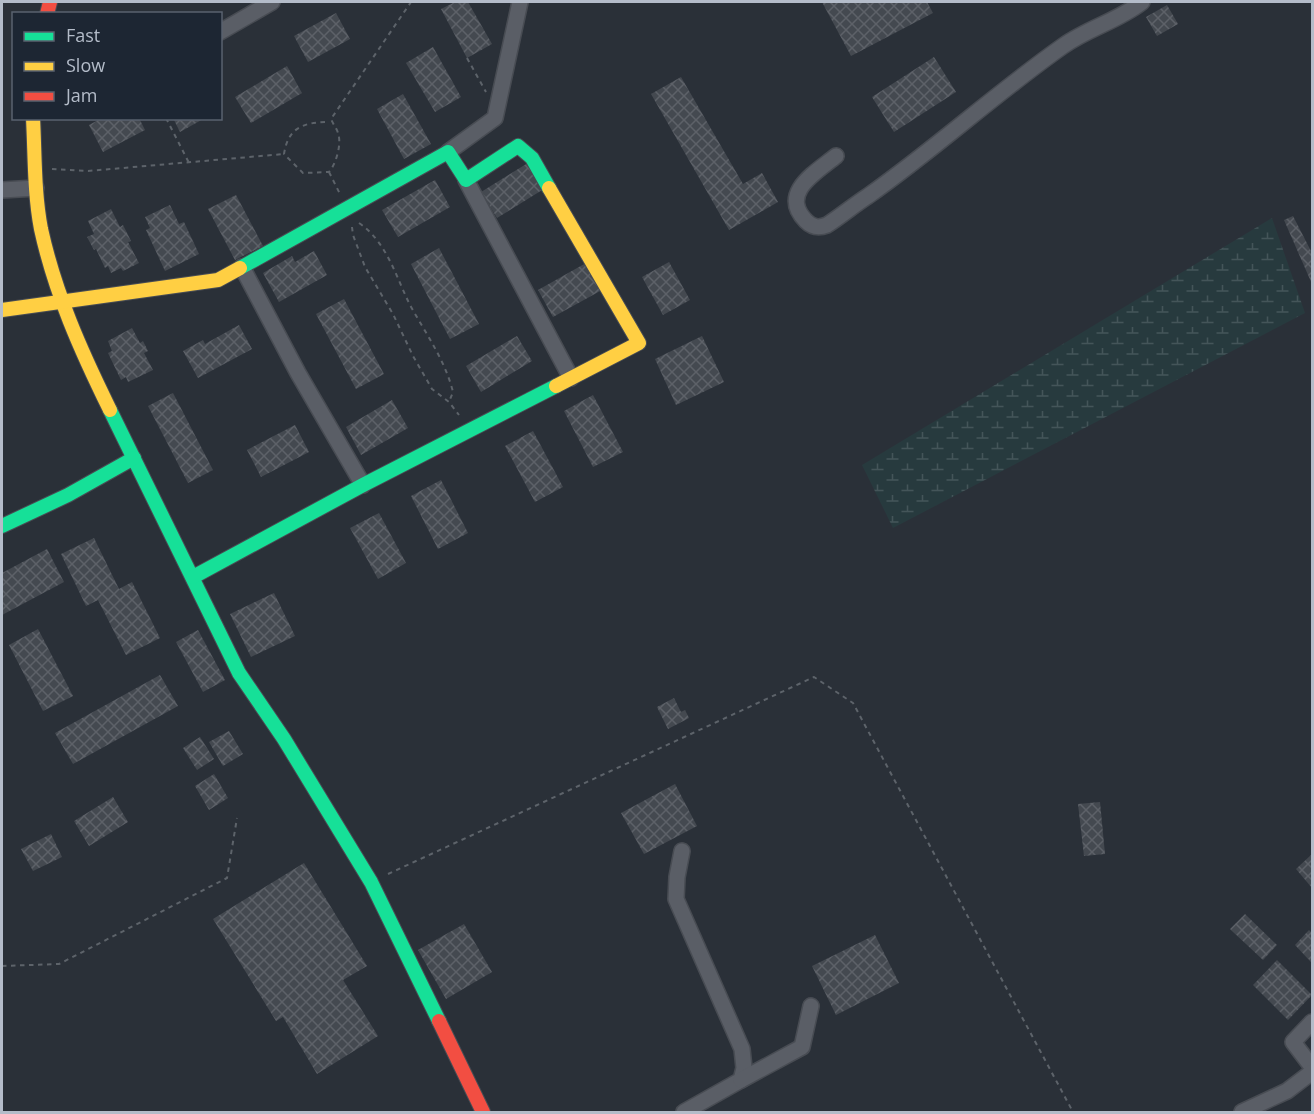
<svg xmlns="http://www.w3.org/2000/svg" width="1314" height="1114" font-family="'Open Sans',sans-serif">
	<defs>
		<pattern id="wetland-marsh" width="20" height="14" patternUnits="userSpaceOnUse" patternTransform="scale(1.5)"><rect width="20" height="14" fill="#273a3e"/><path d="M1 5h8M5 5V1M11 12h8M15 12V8" fill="none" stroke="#445559"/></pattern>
		<pattern id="building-cross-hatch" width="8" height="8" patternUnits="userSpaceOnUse" patternTransform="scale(1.5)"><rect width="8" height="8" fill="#444950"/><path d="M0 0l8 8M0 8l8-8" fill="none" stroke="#5d6168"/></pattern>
	</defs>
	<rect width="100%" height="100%" fill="#2a3038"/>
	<path fill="url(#wetland-marsh)" d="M 1272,218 L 1305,313 L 893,528 L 862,465 Z"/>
	<g fill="url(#building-cross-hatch)">
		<path d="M 455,2 L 468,2 L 492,44 L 467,58 L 441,9 Z"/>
		<path d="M 822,2 L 927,2 L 933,13 L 851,56 Z"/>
		<path d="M 1167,5 L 1178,24 L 1157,36 L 1146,17 Z"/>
		<path d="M 336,13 L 350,39 L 308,62 L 294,36 Z"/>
		<path d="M 433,47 L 461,97 L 435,112 L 406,63 Z"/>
		<path d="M 934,57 L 956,92 L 894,132 L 872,97 Z"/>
		<path d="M 287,66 L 302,93 L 251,123 L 235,97 Z"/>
		<path d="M 681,77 L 743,184 L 762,173 L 778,202 L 729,230 L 651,94 Z"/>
		<path d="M 403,94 L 431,144 L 404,159 L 377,109 Z"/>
		<path d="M 102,118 L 139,118 L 145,130 L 103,152 L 89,125 Z"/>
		<path d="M 173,118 L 205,118 L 180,132 Z"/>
		<path d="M 531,161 L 547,187 L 497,218 L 481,192 Z"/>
		<path d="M 435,180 L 450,207 L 398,237 L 382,210 Z"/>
		<path d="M 236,195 L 263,246 L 235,260 L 208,209 Z"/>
		<path d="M 170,205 L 179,224 L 184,222 L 199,254 L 165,271 L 146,230 L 150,228 L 145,217 Z"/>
		<path d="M 111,209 L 120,227 L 123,225 L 131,241 L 128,242 L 139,263 L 123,271 L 121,268 L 111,273 L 108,266 L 105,268 L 96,249 L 94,250 L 87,237 L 94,234 L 88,221 Z"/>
		<path d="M 1293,216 L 1312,253 L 1312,284 L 1284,220 Z"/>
		<path d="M 439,248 L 479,324 L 450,339 L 411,264 Z"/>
		<path d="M 314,251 L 327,275 L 279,302 L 263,273 L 292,256 L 295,262 Z"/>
		<path d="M 669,262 L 690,300 L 663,315 L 642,277 Z"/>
		<path d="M 586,263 L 602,290 L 553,317 L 538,290 Z"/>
		<path d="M 344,299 L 384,374 L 356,389 L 316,314 Z"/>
		<path d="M 239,325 L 252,349 L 198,378 L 183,351 L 203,340 L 205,344 Z"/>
		<path d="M 132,328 L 140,343 L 143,341 L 148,351 L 144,353 L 153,370 L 128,382 L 126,377 L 121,380 L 108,353 L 112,351 L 108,341 Z"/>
		<path d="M 517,336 L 532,361 L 481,392 L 466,366 Z"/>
		<path d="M 702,336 L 724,382 L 676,405 L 655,359 Z"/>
		<path d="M 173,393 L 213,470 L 188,483 L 148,406 Z"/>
		<path d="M 593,395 L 623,452 L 593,467 L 564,411 Z"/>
		<path d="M 392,400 L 408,428 L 361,455 L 346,427 Z"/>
		<path d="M 295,425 L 309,452 L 261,477 L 247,450 Z"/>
		<path d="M 533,431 L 563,487 L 535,502 L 505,446 Z"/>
		<path d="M 441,480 L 468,533 L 438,549 L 411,496 Z"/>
		<path d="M 379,513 L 406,563 L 378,579 L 350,528 Z"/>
		<path d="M 94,538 L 119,589 L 132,582 L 160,638 L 126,655 L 98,600 L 86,606 L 61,554 Z"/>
		<path d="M 47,549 L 64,582 L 2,615 L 2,573 Z"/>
		<path d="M 274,593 L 295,636 L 251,657 L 230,614 Z"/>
		<path d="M 38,629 L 73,696 L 43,711 L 9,645 Z"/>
		<path d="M 198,630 L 225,680 L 203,692 L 176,642 Z"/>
		<path d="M 160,675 L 178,706 L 73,764 L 55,733 Z"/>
		<path d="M 674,698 L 681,712 L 685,710 L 689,718 L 668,729 L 657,707 Z"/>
		<path d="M 229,731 L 243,754 L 223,766 L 209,742 Z"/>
		<path d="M 200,737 L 214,759 L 197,770 L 183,748 Z"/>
		<path d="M 214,774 L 228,798 L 209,810 L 195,786 Z"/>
		<path d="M 675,784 L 697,826 L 644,854 L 621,813 Z"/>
		<path d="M 113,797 L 128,822 L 89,846 L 74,821 Z"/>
		<path d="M 1100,802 L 1105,854 L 1084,856 L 1078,804 Z"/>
		<path d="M 51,834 L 62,857 L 33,871 L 21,849 Z"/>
		<path d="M 1312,854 L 1312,888 L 1296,869 Z"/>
		<path d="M 304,863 L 367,966 L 343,980 L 378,1036 L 317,1074 L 283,1017 L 276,1021 L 213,919 Z"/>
		<path d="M 1245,914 L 1277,945 L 1263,960 L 1230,929 Z"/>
		<path d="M 464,924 L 492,972 L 446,999 L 418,950 Z"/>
		<path d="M 1309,930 L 1312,933 L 1312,963 L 1295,945 Z"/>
		<path d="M 875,935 L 899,983 L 836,1015 L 812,966 Z"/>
		<path d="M 1277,960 L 1312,995 L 1288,1020 L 1253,985 Z"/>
	</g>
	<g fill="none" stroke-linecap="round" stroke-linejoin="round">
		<g stroke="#484c53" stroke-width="18">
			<g id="street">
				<path d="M 220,32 L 272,2"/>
				<path d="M 448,152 L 495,118 L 520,2"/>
				<path d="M 836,156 C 815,173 779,193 806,221 C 813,228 819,228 827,225 C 841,216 854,205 868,196 C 935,149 996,93 1063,46 C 1088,28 1118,21 1142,2"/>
				<path d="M 466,180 L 571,378"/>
				<path d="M 2,190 L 36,188"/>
				<path d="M 242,267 L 298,373 L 363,485"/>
				<path d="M 682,851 L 677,877 L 676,899 L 742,1049 L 744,1068 L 741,1080 L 684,1112"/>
				<path d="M 1312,1022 L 1293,1042 L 1312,1067"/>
				<path d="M 741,1080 L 802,1047 L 811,1006"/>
				<path d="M 1242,1112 L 1287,1091 L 1312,1072"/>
			</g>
		</g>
		<g stroke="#484c53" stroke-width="16">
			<g id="fast">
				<path d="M 240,268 L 448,152 L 466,180 L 518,146 L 532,158 L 549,188"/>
				<path d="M 110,410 L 239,673 L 284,739 L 371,882 L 439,1021"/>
				<path d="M 2,526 L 68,495 L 134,458"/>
				<path d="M 193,577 L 363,485 L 556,386"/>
			</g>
		</g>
		<g stroke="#484c53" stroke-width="16">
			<g id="slow">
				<path d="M 33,118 C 35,155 34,192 41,229 C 55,293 81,351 110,410"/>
				<path d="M 549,188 L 639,343 L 556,386"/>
				<path d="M 2,310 L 218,280 L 240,268"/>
			</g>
		</g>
		<g stroke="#484c53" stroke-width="16">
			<g id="jam">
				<path d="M 47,14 L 50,2"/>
				<path d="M 439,1021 L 483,1112"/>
			</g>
		</g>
		<g stroke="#5d636a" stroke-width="2" stroke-dasharray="4.5 4.5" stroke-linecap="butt">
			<path d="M 467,58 L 486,92"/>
			<path d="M 166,118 L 189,163"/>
			<path d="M 325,122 C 301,123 288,129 284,154 L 303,173 L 329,172 C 336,164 342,144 338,133 C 337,129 333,124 331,119 L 411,2"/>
			<path d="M 52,169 L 88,171 L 284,154"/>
			<path d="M 329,172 L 340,194"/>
			<path d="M 359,223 C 387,242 396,277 410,305 C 426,334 445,360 453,392 L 449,402"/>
			<path d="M 352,227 L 353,235 L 365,267 L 393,314 L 413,356 L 432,389 L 449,402 L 459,415"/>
			<path d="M 388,874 L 814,677 L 853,703 L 1073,1112"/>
			<path d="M 2,966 L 59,964 L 227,878 L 237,818"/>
		</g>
		<use href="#street" stroke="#5a5e66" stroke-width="15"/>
		<use href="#fast" stroke="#16e098" stroke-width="14"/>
		<use href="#slow" stroke="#ffcf43" stroke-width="14"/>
		<use href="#jam" stroke="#f24e42" stroke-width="14"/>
	</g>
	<rect width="1314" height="1114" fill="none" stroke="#b4bcc9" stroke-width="6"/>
	<rect x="12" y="12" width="210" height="108" fill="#1d2633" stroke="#59626f" stroke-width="1.5"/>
	<rect x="24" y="32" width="30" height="9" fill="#16e098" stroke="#59626f" stroke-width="1.5"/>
	<text x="66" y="42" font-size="18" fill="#b4bcc9">Fast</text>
	<rect x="24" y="62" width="30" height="9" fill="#ffcf43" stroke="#59626f" stroke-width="1.5"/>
	<text x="66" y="72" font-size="18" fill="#b4bcc9">Slow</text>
	<rect x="24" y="92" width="30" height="9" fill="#f24e42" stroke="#59626f" stroke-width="1.5"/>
	<text x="66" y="102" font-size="18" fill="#b4bcc9">Jam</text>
</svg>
